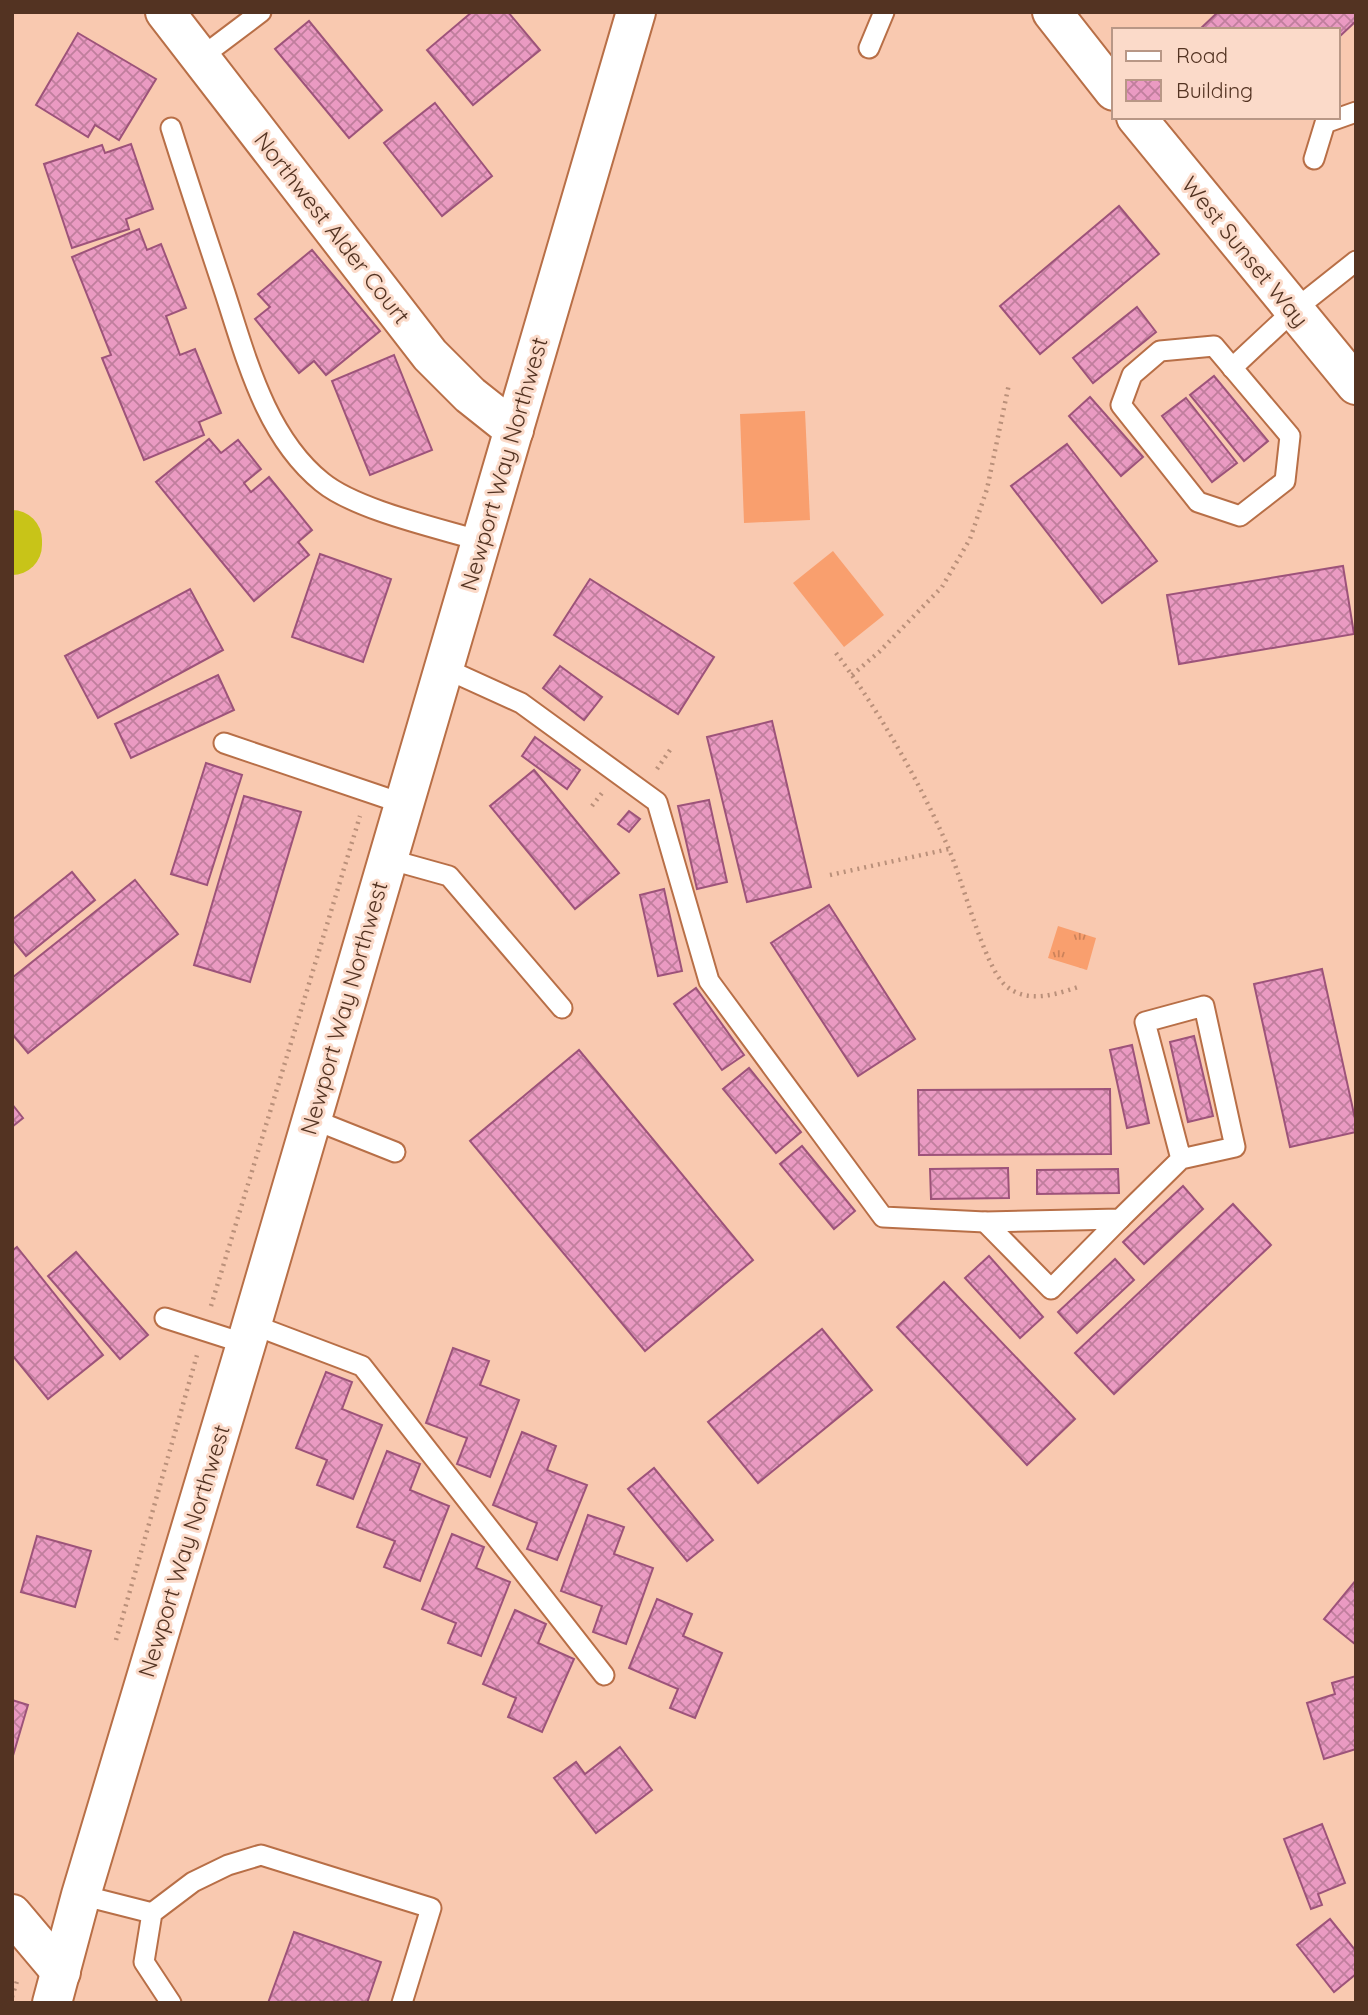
<svg xmlns="http://www.w3.org/2000/svg" width="1368" height="2015" font-family="Quicksand,sans-serif">
	<defs>
		<pattern id="park-tufts" width="24" height="20" patternUnits="userSpaceOnUse" patternTransform="scale(1.75)"><rect width="24" height="20" fill="#f99f6e"/><path d="M3 7l-1-3M5 7V3M7 7l1-3M15 17l-1-3M17 17v-4M19 17l1-3" fill="none" stroke="#cc825a"/></pattern>
		<pattern id="building-cross-hatch" width="8" height="8" patternUnits="userSpaceOnUse" patternTransform="scale(1.75)"><rect width="8" height="8" fill="#ea9ac2"/><path d="M0 0l8 8M0 8l8-8" fill="none" stroke="#c07e9d"/></pattern>
	</defs>
	<rect width="100%" height="100%" fill="#f9c9b0"/>
	<path fill="url(#park-tufts)" d="M 1058,926 L 1096,938 L 1087,970 L 1048,958 Z"/>
	<g fill="#f99f6e">
		<path d="M 805,411 L 810,520 L 744,523 L 740,414 Z"/>
		<path d="M 833,551 L 884,615 L 844,647 L 793,583 Z"/>
	</g>
	<g fill="none" stroke-linecap="round" stroke-linejoin="round">
		<path stroke="#c8c418" stroke-width="60" d="M 12,540 L 12,545"/>
	</g>
	<g fill="url(#building-cross-hatch)" stroke="#9d537a" stroke-width="2">
		<path d="M 472,12 L 508,12 L 540,50 L 473,105 L 427,50 Z"/>
		<path d="M 1218,12 L 1356,12 L 1356,21 L 1338,38 L 1338,30 L 1199,30 Z"/>
		<path d="M 309,21 L 382,110 L 349,138 L 275,49 Z"/>
		<path d="M 78,33 L 156,79 L 119,140 L 95,125 L 88,137 L 36,105 Z"/>
		<path d="M 435,103 L 492,176 L 442,216 L 384,143 Z"/>
		<path d="M 131,144 L 153,209 L 126,219 L 129,229 L 72,248 L 44,164 L 102,145 L 105,153 Z"/>
		<path d="M 1119,206 L 1159,254 L 1040,354 L 1000,306 Z"/>
		<path d="M 139,229 L 147,250 L 161,244 L 186,308 L 166,316 L 180,355 L 195,349 L 221,413 L 199,422 L 204,435 L 144,460 L 102,358 L 111,355 L 72,257 Z"/>
		<path d="M 312,250 L 380,331 L 326,375 L 314,361 L 299,373 L 255,319 L 270,307 L 258,294 Z"/>
		<path d="M 1137,307 L 1156,332 L 1093,383 L 1073,358 Z"/>
		<path d="M 394,355 L 432,450 L 370,475 L 332,381 Z"/>
		<path d="M 1214,376 L 1268,441 L 1244,461 L 1190,395 Z"/>
		<path d="M 1090,397 L 1143,457 L 1121,476 L 1069,416 Z"/>
		<path d="M 1186,398 L 1237,463 L 1212,482 L 1162,416 Z"/>
		<path d="M 209,439 L 221,453 L 238,440 L 261,469 L 244,483 L 251,492 L 269,477 L 312,530 L 298,542 L 309,555 L 254,601 L 156,482 Z"/>
		<path d="M 1067,444 L 1157,561 L 1102,603 L 1011,486 Z"/>
		<path d="M 320,554 L 391,579 L 363,662 L 292,637 Z"/>
		<path d="M 1343,566 L 1354,634 L 1179,664 L 1167,595 Z"/>
		<path d="M 590,579 L 714,657 L 678,714 L 554,635 Z"/>
		<path d="M 190,589 L 223,650 L 98,718 L 65,656 Z"/>
		<path d="M 560,666 L 602,697 L 584,720 L 543,688 Z"/>
		<path d="M 218,675 L 234,710 L 131,758 L 115,724 Z"/>
		<path d="M 772,721 L 811,887 L 747,902 L 707,737 Z"/>
		<path d="M 535,737 L 580,770 L 567,789 L 522,756 Z"/>
		<path d="M 206,763 L 242,775 L 207,885 L 171,874 Z"/>
		<path d="M 534,770 L 619,873 L 575,909 L 490,806 Z"/>
		<path d="M 244,796 L 301,812 L 250,982 L 194,965 Z"/>
		<path d="M 709,800 L 727,882 L 697,889 L 678,806 Z"/>
		<path d="M 629,811 L 640,819 L 629,832 L 618,824 Z"/>
		<path d="M 72,872 L 95,900 L 26,956 L 12,939 L 12,920 Z"/>
		<path d="M 135,880 L 178,934 L 28,1053 L 12,1034 L 12,978 Z"/>
		<path d="M 664,889 L 682,971 L 658,976 L 640,895 Z"/>
		<path d="M 829,905 L 915,1039 L 858,1076 L 771,943 Z"/>
		<path d="M 1322,969 L 1356,1123 L 1356,1132 L 1290,1147 L 1254,984 Z"/>
		<path d="M 696,988 L 744,1055 L 722,1070 L 674,1004 Z"/>
		<path d="M 1194,1036 L 1213,1116 L 1188,1122 L 1170,1042 Z"/>
		<path d="M 1132,1045 L 1149,1123 L 1127,1128 L 1110,1050 Z"/>
		<path d="M 579,1050 L 753,1260 L 645,1351 L 470,1141 Z"/>
		<path d="M 749,1068 L 801,1132 L 776,1153 L 723,1089 Z"/>
		<path d="M 1110,1089 L 1111,1154 L 919,1155 L 918,1090 Z"/>
		<path d="M 12,1104 L 23,1118 L 12,1127 Z"/>
		<path d="M 802,1146 L 855,1211 L 834,1229 L 780,1164 Z"/>
		<path d="M 1008,1168 L 1009,1198 L 931,1199 L 930,1169 Z"/>
		<path d="M 1118,1169 L 1119,1193 L 1037,1194 L 1037,1170 Z"/>
		<path d="M 1183,1186 L 1203,1209 L 1144,1264 L 1123,1242 Z"/>
		<path d="M 1233,1204 L 1271,1245 L 1114,1394 L 1075,1353 Z"/>
		<path d="M 17,1247 L 103,1355 L 48,1399 L 12,1355 L 12,1251 Z"/>
		<path d="M 76,1252 L 148,1335 L 120,1359 L 48,1276 Z"/>
		<path d="M 989,1256 L 1043,1317 L 1020,1338 L 965,1278 Z"/>
		<path d="M 1115,1259 L 1134,1280 L 1077,1333 L 1058,1312 Z"/>
		<path d="M 944,1282 L 1075,1419 L 1027,1465 L 897,1327 Z"/>
		<path d="M 822,1329 L 872,1390 L 758,1483 L 708,1422 Z"/>
		<path d="M 453,1348 L 489,1361 L 480,1385 L 519,1400 L 490,1477 L 457,1464 L 467,1438 L 426,1423 Z"/>
		<path d="M 326,1372 L 352,1382 L 342,1409 L 382,1425 L 353,1499 L 317,1485 L 327,1460 L 296,1448 Z"/>
		<path d="M 522,1432 L 556,1446 L 547,1470 L 587,1485 L 557,1560 L 527,1549 L 537,1523 L 493,1505 Z"/>
		<path d="M 387,1451 L 420,1464 L 410,1490 L 449,1506 L 420,1581 L 384,1567 L 395,1541 L 357,1527 Z"/>
		<path d="M 654,1468 L 713,1540 L 687,1561 L 628,1489 Z"/>
		<path d="M 588,1515 L 624,1527 L 614,1554 L 653,1568 L 626,1644 L 593,1632 L 602,1606 L 561,1591 Z"/>
		<path d="M 452,1534 L 484,1547 L 476,1568 L 510,1582 L 481,1656 L 448,1643 L 456,1623 L 422,1609 Z"/>
		<path d="M 37,1536 L 91,1551 L 75,1607 L 21,1592 Z"/>
		<path d="M 1356,1580 L 1356,1645 L 1324,1619 Z"/>
		<path d="M 657,1599 L 692,1614 L 683,1636 L 722,1653 L 695,1718 L 670,1708 L 678,1689 L 629,1668 Z"/>
		<path d="M 515,1610 L 546,1624 L 538,1643 L 574,1659 L 542,1732 L 508,1717 L 516,1698 L 483,1684 Z"/>
		<path d="M 1356,1676 L 1356,1749 L 1324,1759 L 1307,1703 L 1335,1694 L 1332,1683 Z"/>
		<path d="M 12,1700 L 28,1705 L 12,1759 Z"/>
		<path d="M 620,1747 L 652,1790 L 596,1833 L 554,1778 L 576,1762 L 585,1774 Z"/>
		<path d="M 1322,1824 L 1345,1883 L 1318,1894 L 1322,1905 L 1311,1909 L 1284,1839 Z"/>
		<path d="M 1330,1919 L 1356,1951 L 1356,1974 L 1334,1992 L 1297,1945 Z"/>
		<path d="M 294,1932 L 381,1962 L 367,2003 L 268,2003 Z"/>
	</g>
	<g fill="none" stroke-linecap="round" stroke-linejoin="round">
		<g stroke="#b86f47" stroke-width="23">
			<g id="service">
				<path d="M 869,48 L 884,12"/>
				<path d="M 200,58 L 261,12"/>
				<path d="M 171,128 C 188,182 206,236 224,290 C 246,357 265,436 322,482 C 356,510 438,528 481,541"/>
				<path d="M 1314,159 L 1325,123 L 1356,112"/>
				<path d="M 1214,346 L 1290,436 L 1285,481 L 1240,516 L 1198,502 L 1121,405 L 1132,375 L 1160,351 Z"/>
				<path d="M 1232,368 L 1293,311 L 1356,261"/>
				<path d="M 444,668 L 521,703 L 657,802 L 709,981 L 883,1217 L 985,1222 L 1120,1219 L 1181,1159 L 1235,1147 L 1204,1006 L 1145,1022 L 1181,1159"/>
				<path d="M 224,743 L 404,804"/>
				<path d="M 388,859 L 449,876 L 562,1008"/>
				<path d="M 312,1119 L 395,1152"/>
				<path d="M 985,1222 L 1051,1289 L 1120,1219"/>
				<path d="M 165,1318 L 246,1344"/>
				<path d="M 251,1324 L 362,1366 L 604,1675"/>
				<path d="M 81,1895 L 152,1913"/>
				<path d="M 171,2003 L 144,1962 L 152,1913 L 193,1882 L 228,1865 L 261,1855 L 431,1908 L 402,2003"/>
			</g>
		</g>
		<g stroke="#b86f47" stroke-width="42">
			<g id="minor">
				<path d="M 165,12 L 430,355 L 470,395 L 514,430"/>
				<path d="M 12,1914 L 61,1972"/>
			</g>
		</g>
		<g stroke="#b86f47" stroke-width="42">
			<g id="tertiary">
				<path d="M 1052,12 L 1114,91"/>
				<path d="M 1136,117 L 1356,385"/>
				<path d="M 52,2003 L 81,1895 L 246,1344 L 636,12"/>
			</g>
		</g>
		<g stroke="#ba907a" stroke-width="4.5" stroke-dasharray="2 5" stroke-linecap="butt">
			<path d="M 836,653 C 881,714 918,779 948,847 C 962,878 984,966 1005,985 C 1027,1005 1057,994 1081,986"/>
			<path d="M 852,675 L 879,652 L 942,587 L 970,539 L 987,489 L 1009,384"/>
			<path d="M 657,769 L 672,747"/>
			<path d="M 592,806 L 602,793"/>
			<path d="M 830,875 L 949,849"/>
			<path d="M 211,1306 L 360,816"/>
			<path d="M 116,1640 L 197,1355"/>
			<path d="M 12,1997 L 18,1978"/>
		</g>
		<use href="#service" stroke="#fff" stroke-width="19"/>
		<use href="#minor" stroke="#fff" stroke-width="38"/>
		<use href="#tertiary" stroke="#fff" stroke-width="38"/>
	</g>
	<g text-anchor="middle" stroke-width="6" stroke-linejoin="round" paint-order="stroke">
		<g font-size="23" fill="#533322" stroke="#fbdac9">
			<text transform="translate(332 228) rotate(52)" y="8">Northwest Alder Court</text>
			<text transform="translate(1245 252) rotate(51)" y="8">West Sunset Way</text>
			<text transform="translate(504 464) rotate(-74)" y="8">Newport Way Northwest</text>
			<text transform="translate(344 1008) rotate(-74)" y="8">Newport Way Northwest</text>
			<text transform="translate(184 1551) rotate(-73)" y="8">Newport Way Northwest</text>
		</g>
	</g>
	<rect width="1368" height="2015" fill="none" stroke="#533322" stroke-width="28"/>
	<rect x="1112" y="28" width="228" height="91" fill="#fbdac9" stroke="#b89786" stroke-width="2"/>
	<rect x="1126" y="51" width="35" height="10" fill="#ffffff" stroke="#b89786" stroke-width="2"/>
	<text x="1176" y="63" font-size="21" fill="#533322">Road</text>
	<rect x="1126" y="80" width="35" height="21" fill="url(#building-cross-hatch)" stroke="#b89786" stroke-width="2"/>
	<text x="1176" y="98" font-size="21" fill="#533322">Building</text>
</svg>
